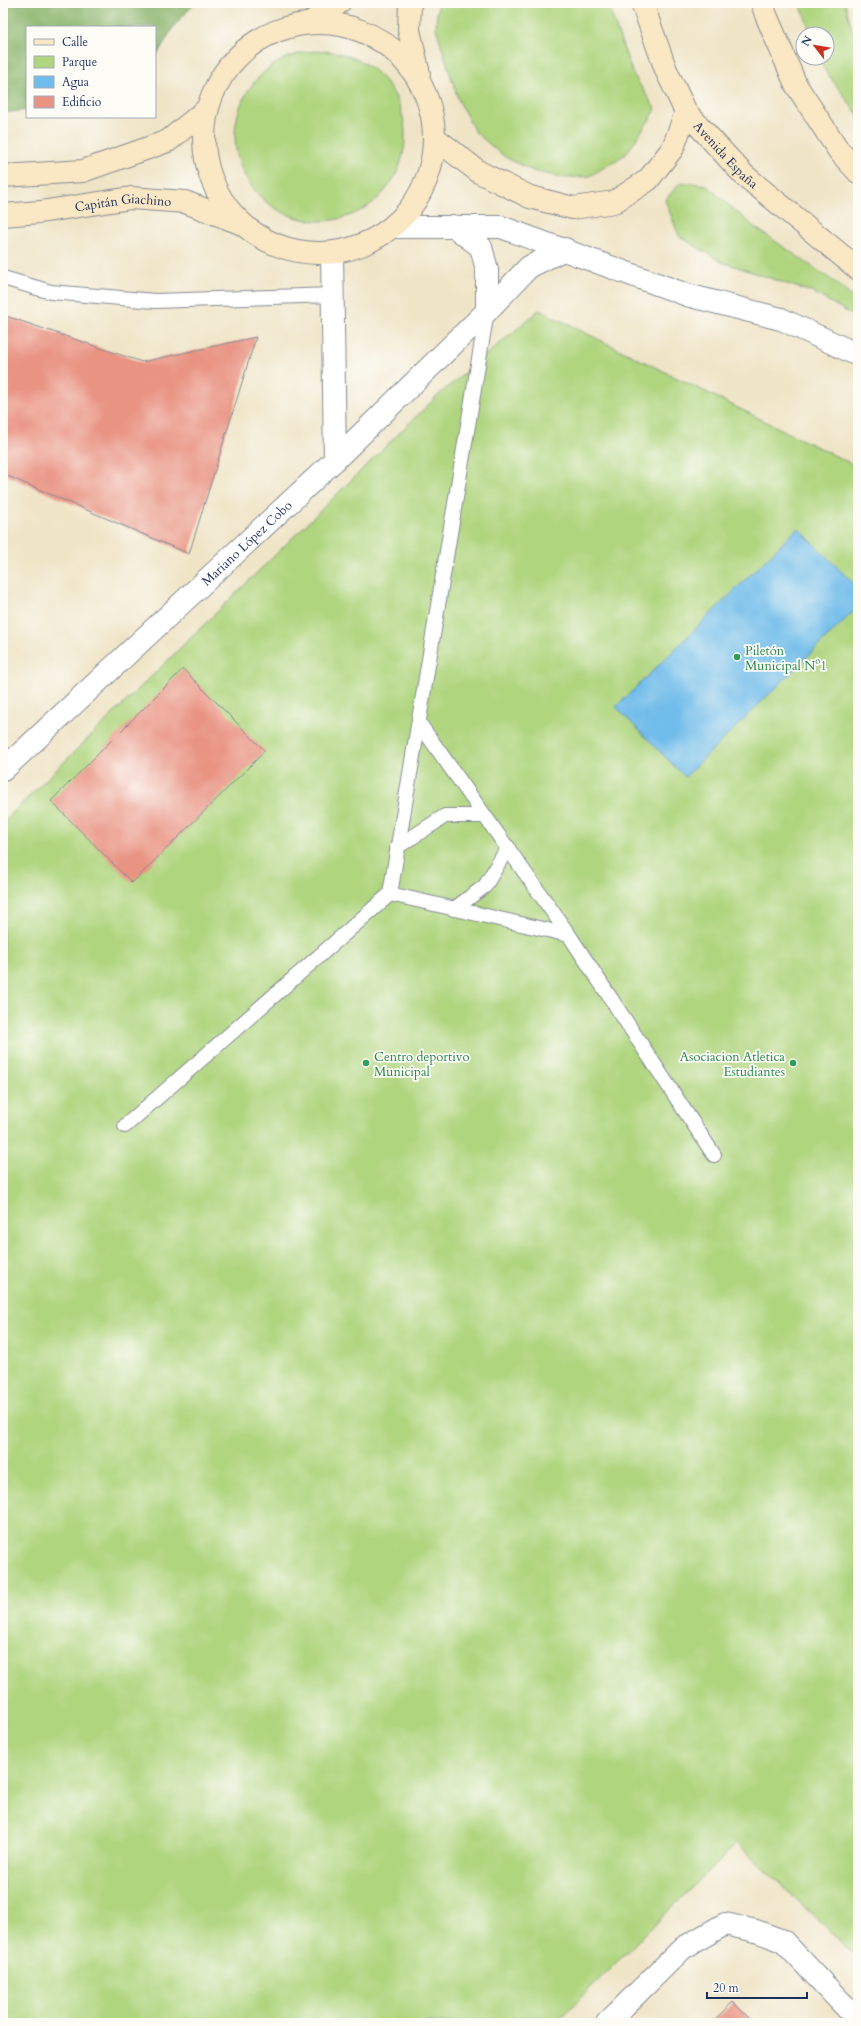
<svg xmlns="http://www.w3.org/2000/svg" width="861" height="2026" font-family="Cardo,serif">
	<rect width="100%" height="100%" fill="#fdfcf7"/>
	<filter id="ink" filterUnits="userSpaceOnUse"><feTurbulence type="fractalNoise" baseFrequency=".025" numOctaves="2"/><feDisplacementMap in="SourceGraphic" scale="8" xChannelSelector="R" yChannelSelector="G"/><feConvolveMatrix kernelMatrix="1 2 1 2 8 2 1 2 1" color-interpolation-filters="sRGB"/></filter>
	<filter id="wash" filterUnits="userSpaceOnUse"><feTurbulence type="fractalNoise" baseFrequency=".012" numOctaves="4" result="noise"/><feDisplacementMap in="SourceGraphic" scale="16" xChannelSelector="R" yChannelSelector="G"/><feGaussianBlur stdDeviation="0.9" result="paint"/><feColorMatrix in="noise" values="0 0 0 0 0 0 0 0 0 0 0 0 0 0 0 0 0 1.4 0 .05"/><feComposite in="paint" operator="in"/></filter>
	<g filter="url(#wash)">
		<rect width="100%" height="100%" fill="#efe4c6"/>
		<g fill="#b0d57f" stroke="#66826e">
			<path d="M 438,3 L 607,3 L 633,74 L 656,110 L 626,154 L 590,176 L 564,178 L 533,171 L 505,157 L 475,132 L 458,99 L 436,28 Z"/>
			<path d="M 800,3 L 845,3 L 858,53 L 858,115 L 820,63 L 819,58 L 827,58 L 827,34 L 811,34 Z"/>
			<circle cx="320" cy="136" r="85"/>
			<path d="M 681,182 L 706,185 L 753,226 L 836,283 L 858,302 L 858,318 L 814,293 L 722,262 L 679,236 L 665,200 Z"/>
			<path d="M 539,310 L 858,467 L 858,1958 L 737,1843 L 555,2023 L 3,2023 L 3,822 L 435,398 Z"/>
		</g>
		<path fill="#8cb66e" stroke="#547266" d="M 3,3 L 195,3 L 174,26 L 155,58 L 155,27 L 27,27 L 27,110 L 3,113 Z"/>
		<path fill="#70bcea" stroke="#4676a4" d="M 798,528 L 858,588 L 858,607 L 685,777 L 616,707 Z"/>
		<g id="blocks">
			<g fill="#e99382">
				<path d="M 3,315 L 142,362 L 256,337 L 189,554 L 3,474 Z"/>
				<path d="M 183,669 L 265,751 L 132,883 L 51,801 Z"/>
				<path d="M 733,2002 L 754,2023 L 711,2023 Z"/>
			</g>
		</g>
	</g>
	<g filter="url(#ink)">
		<use href="#blocks" fill-opacity="0" stroke="#858a92" stroke-width="1"/>
		<g fill="none" stroke-linecap="round" stroke-linejoin="round">
			<g stroke="#858a92" stroke-width="16">
				<g id="service">
					<path d="M 3,278 L 51,292 L 155,301 L 333,295"/>
					<path d="M 419,723 L 569,935 L 714,1155"/>
					<path d="M 397,847 L 445,816 L 485,816"/>
					<path d="M 390,894 L 569,935"/>
					<path d="M 454,909 L 485,886 L 508,847"/>
					<path d="M 125,1126 L 390,894 L 487,311"/>
				</g>
			</g>
			<g stroke="#858a92" stroke-width="24">
				<g id="minor">
					<path d="M 453,226 L 481,247 L 487,270 L 487,311"/>
					<path d="M 393,227 L 501,227 L 687,295 L 781,319 L 858,355"/>
					<path d="M 332,253 L 335,460"/>
					<path id="s1" d="M 3,770 L 335,460 L 487,311 L 529,267 L 565,249"/>
					<path d="M 607,2023 L 683,1948 L 725,1924 L 756,1931 L 783,1941 L 858,2020"/>
				</g>
			</g>
			<g stroke="#858a92" stroke-width="24">
				<g id="secondary">
					<path d="M 410,3 L 409,30 L 419,74"/>
					<path id="s2" d="M 642,3 L 666,70 L 686,112 L 744,175 L 858,269"/>
					<path d="M 762,3 L 766,15 L 796,85 L 839,151 L 858,172"/>
					<path d="M 311,22 L 339,3"/>
					<circle cx="319" cy="138" r="115"/>
					<path d="M 435,138 L 479,172 L 530,197 L 573,208 L 614,202 L 648,180 L 673,148 L 686,112"/>
					<path d="M 3,176 L 83,171 L 168,141 L 207,109"/>
					<path id="s3" d="M 3,215 L 40,212 L 131,198 L 185,202 L 240,223"/>
				</g>
			</g>
			<use href="#service" stroke="#fff" stroke-width="14"/>
			<use href="#minor" stroke="#fff" stroke-width="22"/>
			<use href="#secondary" stroke="#fae7c3" stroke-width="22"/>
		</g>
	</g>
	<g fill="#2e9e5b" stroke="#fdfcf7" stroke-width="1.5">
		<circle cx="737" cy="657" r="4"/>
		<circle cx="366" cy="1063" r="4"/>
		<circle cx="793" cy="1063" r="4"/>
	</g>
	<g text-anchor="middle" stroke-width="3.5" stroke-linejoin="round" paint-order="stroke">
		<g font-size="13" fill="#1b2f5e" stroke="#fdfcf7">
			<text dy="5" stroke="none"><textPath href="#s2" startOffset="176">Avenida España</textPath></text>
			<text dy="5" stroke="none"><textPath href="#s3" startOffset="121">Capitán Giachino</textPath></text>
			<text dy="5" stroke="none"><textPath href="#s1" startOffset="333">Mariano López Cobo</textPath></text>
		</g>
		<g font-size="13" fill="#27864d" stroke="#fdfcf7" text-anchor="start">
			<text x="745" y="655">Piletón<tspan x="745" dy="15">Municipal Nº1</tspan></text>
			<text x="374" y="1061">Centro deportivo<tspan x="374" dy="15">Municipal</tspan></text>
			<text x="785" y="1061" text-anchor="end">Asociacion Atletica<tspan x="785" dy="15">Estudiantes</tspan></text>
		</g>
	</g>
	<rect width="861" height="2026" fill="none" stroke="#fdfcf7" stroke-width="16"/>
	<rect x="26" y="26" width="130" height="92" fill="#fdfcf7" stroke="#a3aaba"/>
	<rect x="34" y="39" width="20" height="6" fill="#fae7c3" stroke="#a3aaba"/>
	<text x="62" y="46" font-size="12" fill="#1b2f5e">Calle</text>
	<rect x="34" y="56" width="20" height="12" fill="#b0d57f" stroke="#a3aaba"/>
	<text x="62" y="66" font-size="12" fill="#1b2f5e">Parque</text>
	<rect x="34" y="76" width="20" height="12" fill="#70bcea" stroke="#a3aaba"/>
	<text x="62" y="86" font-size="12" fill="#1b2f5e">Agua</text>
	<rect x="34" y="96" width="20" height="12" fill="#e99382" stroke="#a3aaba"/>
	<text x="62" y="106" font-size="12" fill="#1b2f5e">Edificio</text>
	<g transform="translate(815 46) rotate(301)"><circle r="19" fill="#fdfcf7" stroke="#a3aaba"/>
	<path d="M0-3L7 15L0 10L-7 15Z" fill="#c8321e"/>
	<text y="-6" font-size="11" font-weight="bold" text-anchor="middle" fill="#1b2f5e">N</text>
	</g>
	<path d="M707 1992v6h100v-6" fill="none" stroke="#1b2f5e" stroke-width="2"/>
	<text x="713" y="1992" font-size="12" fill="#1b2f5e" stroke="#fdfcf7" stroke-width="3" paint-order="stroke">20 m</text>
</svg>
